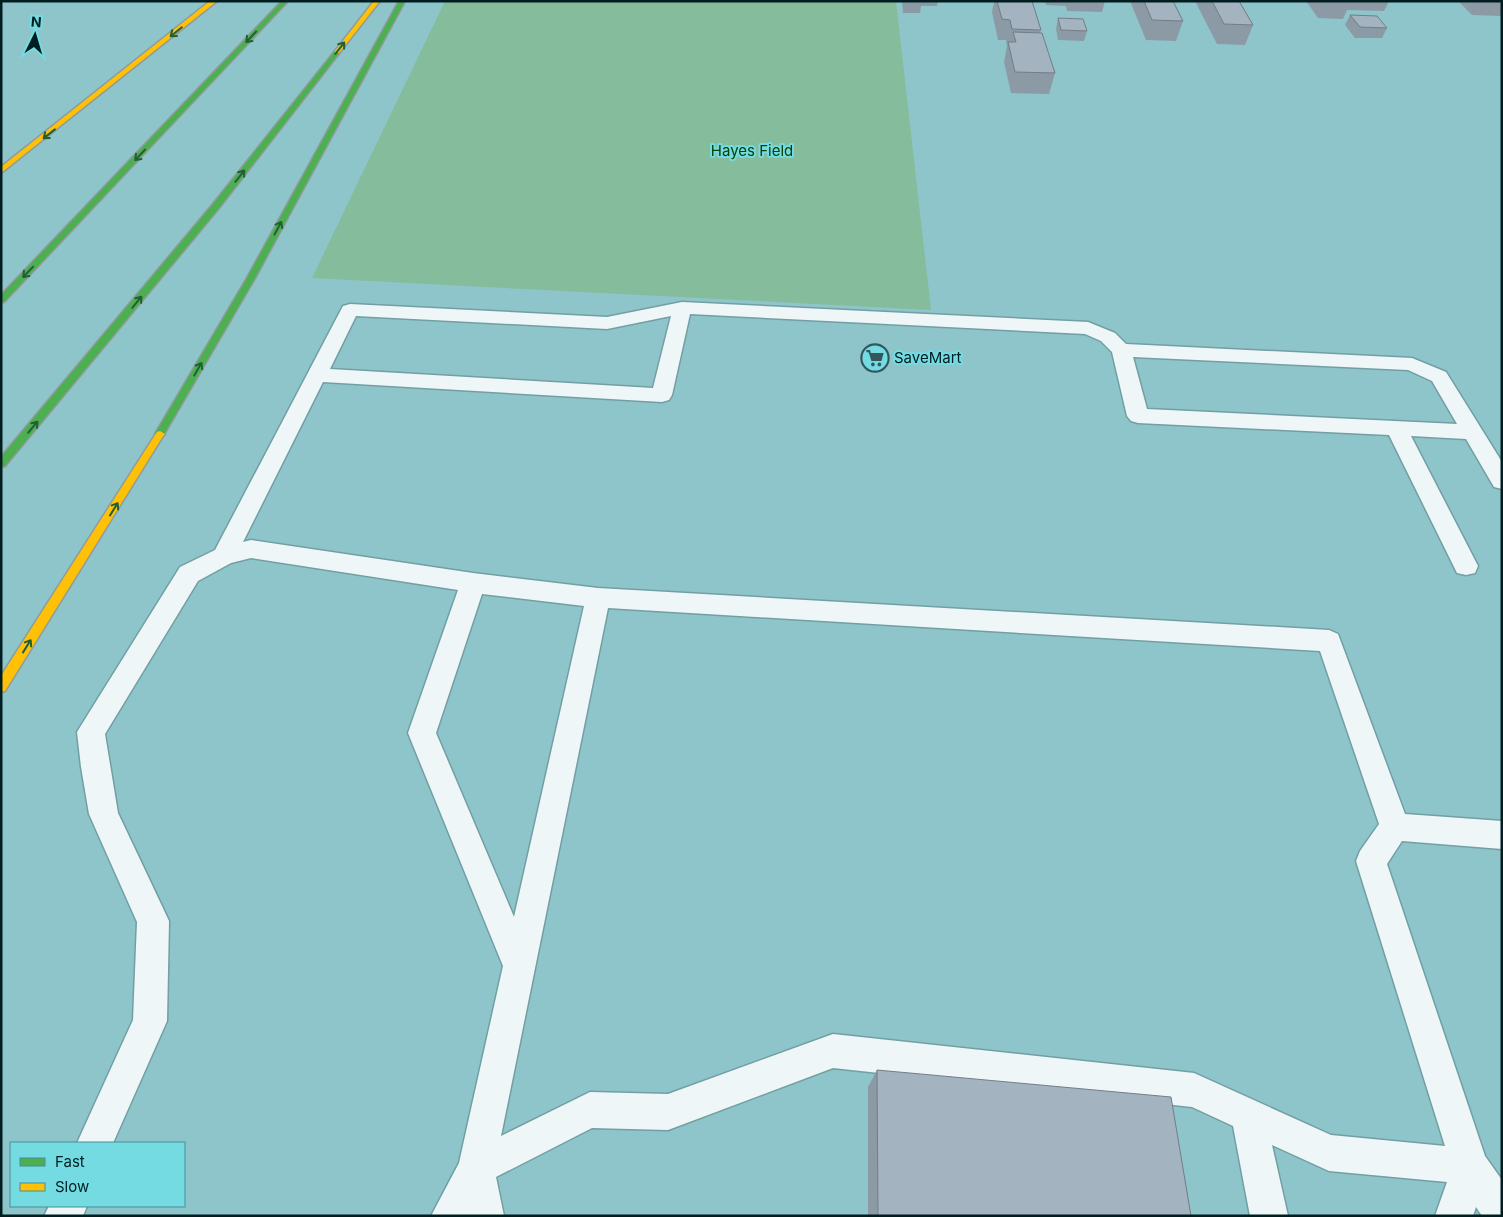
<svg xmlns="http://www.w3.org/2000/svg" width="1503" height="1217" font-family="Inter,sans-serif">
	<rect width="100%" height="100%" fill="#8ec5ca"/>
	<path fill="#85bc9c" d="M 445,1 L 896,1 L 931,310 L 312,278 Z"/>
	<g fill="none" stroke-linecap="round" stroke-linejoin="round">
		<g stroke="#729fa3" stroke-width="3">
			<g id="lane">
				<path d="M 682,302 L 1088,322 L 1115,333 L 1126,344 L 1412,358 L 1446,372 L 1502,462 L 1502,489 L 1494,487 L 1466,439 L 1411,436 L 1478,566 L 1475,573 L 1466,575 L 1457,573 L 1389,435 L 1138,423 L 1131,421 L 1127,416 L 1112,352 L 1101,341 L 1085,334 L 690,314 L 672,395 L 669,400 L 662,402 L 323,382 L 243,542 L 251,540 L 473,573 L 598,588 L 1329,630 L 1338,634 L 1405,814 L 1502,821 L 1502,849 L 1402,841 L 1387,864 L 1485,1156 L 1502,1180 L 1502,1216 L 1482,1216 L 1476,1207 L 1473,1216 L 1435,1216 L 1447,1182 L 1329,1171 L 1272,1145 L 1288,1216 L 1250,1216 L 1233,1126 L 1192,1107 L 833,1068 L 668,1130 L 592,1128 L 496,1177 L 504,1216 L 431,1216 L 459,1163 L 503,966 L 408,733 L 458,590 L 251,558 L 231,563 L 198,581 L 105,734 L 118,813 L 169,921 L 167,1021 L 113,1143 L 77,1143 L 133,1020 L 137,922 L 89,814 L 81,767 L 77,732 L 180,567 L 215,550 L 343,306 L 350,304 L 607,317 ZM 356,316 L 607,329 L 671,316 L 653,388 L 330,369 ZM 1133,357 L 1408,370 L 1432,381 L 1457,424 L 1147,409 ZM 482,594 L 584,606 L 514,917 L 436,733 ZM 608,608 L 1320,651 L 1379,824 L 1360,851 L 1356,861 L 1445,1146 L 1331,1135 L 1194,1073 L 833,1034 L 668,1094 L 590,1092 L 501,1136 Z"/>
				<path d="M 49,1206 L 87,1206 L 83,1216 L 44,1216 Z"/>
			</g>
		</g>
		<g stroke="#8f9b9c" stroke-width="3">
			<g id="fast">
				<path d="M 282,1 L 288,1 L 4,302 L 1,302 L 1,295 Z"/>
				<path d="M 399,1 L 405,1 L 255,278 L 163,436 L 157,436 L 155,434 L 247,278 Z"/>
				<path d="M 335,51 L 340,52 L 219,208 L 5,466 L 1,467 L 1,457 L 213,204 Z"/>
			</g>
		</g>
		<g stroke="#8f9b9c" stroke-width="3">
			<g id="slow">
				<path d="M 210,1 L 217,1 L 1,173 L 1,167 Z"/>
				<path d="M 374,1 L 380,1 L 339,53 L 335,53 L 335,51 Z"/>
				<path d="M 160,431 L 165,434 L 163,436 L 5,691 L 1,692 L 1,676 L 157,432 Z"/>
			</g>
		</g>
		<use href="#lane" fill="#eef6f7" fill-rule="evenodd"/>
		<use href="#fast" fill="#4caf50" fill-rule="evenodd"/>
		<use href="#slow" fill="#ffc107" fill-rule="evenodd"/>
	</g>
	<g fill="#8c9aa5">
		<path d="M 902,1 L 938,1 L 937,6 L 921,6 L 920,13 L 903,13 Z"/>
		<path d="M 984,1 L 1032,1 L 1041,30 L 1040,33 L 1055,73 L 1049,94 L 1011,93 L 1004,62 L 1007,46 L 1006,40 L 998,40 L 992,12 L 994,2 Z"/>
		<path d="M 1045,1 L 1105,1 L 1102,12 L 1067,11 L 1066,6 L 1046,5 Z"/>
		<path d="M 1130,1 L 1173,1 L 1183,21 L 1176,41 L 1146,40 Z"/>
		<path d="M 1195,1 L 1239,1 L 1253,25 L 1245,45 L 1217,44 Z"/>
		<path d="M 1306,1 L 1389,1 L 1384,11 L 1347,10 L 1343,19 L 1318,18 Z"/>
		<path d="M 1461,1 L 1502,1 L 1502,16 L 1472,15 L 1460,3 Z"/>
		<path d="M 1350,15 L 1387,28 L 1382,38 L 1355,38 L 1345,25 Z"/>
		<path d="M 1058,18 L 1087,31 L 1084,41 L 1058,40 L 1056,29 Z"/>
		<path d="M 877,1070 L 1191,1216 L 868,1216 L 868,1087 Z"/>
	</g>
	<g fill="#a3b3c0" stroke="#727d86">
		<path d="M 997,1 L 1032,1 L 1041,30 L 1012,29 L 1010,20 L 1002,19 Z"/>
		<path d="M 1144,1 L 1173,1 L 1183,21 L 1152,20 Z"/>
		<path d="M 1212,1 L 1239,1 L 1253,25 L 1224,24 Z"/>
		<path d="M 1350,15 L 1377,16 L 1387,28 L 1360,27 Z"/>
		<path d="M 1058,18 L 1083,19 L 1087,31 L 1061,30 Z"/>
		<path d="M 1013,32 L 1042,33 L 1055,73 L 1015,72 L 1008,42 L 1016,42 Z"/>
		<path d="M 877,1070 L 1171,1097 L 1191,1216 L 878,1216 Z"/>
	</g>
	<defs><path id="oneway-shaft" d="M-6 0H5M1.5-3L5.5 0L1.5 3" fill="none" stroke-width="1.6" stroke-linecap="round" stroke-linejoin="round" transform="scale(1.25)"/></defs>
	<g stroke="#225f36">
		<use href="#oneway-shaft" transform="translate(176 32) rotate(141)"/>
		<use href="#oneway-shaft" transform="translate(251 37) rotate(133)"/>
		<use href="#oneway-shaft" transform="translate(340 48) rotate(-52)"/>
		<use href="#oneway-shaft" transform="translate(49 134) rotate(142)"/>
		<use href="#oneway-shaft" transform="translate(140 155) rotate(133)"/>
		<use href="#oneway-shaft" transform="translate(240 176) rotate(-52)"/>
		<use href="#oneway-shaft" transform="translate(278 228) rotate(-62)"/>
		<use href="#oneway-shaft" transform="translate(28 272) rotate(134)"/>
		<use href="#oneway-shaft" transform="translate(137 302) rotate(-51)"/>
		<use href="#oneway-shaft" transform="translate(198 369) rotate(-60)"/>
		<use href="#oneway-shaft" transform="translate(33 427) rotate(-50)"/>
		<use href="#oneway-shaft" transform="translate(114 509) rotate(-58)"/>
		<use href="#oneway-shaft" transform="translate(27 646) rotate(-58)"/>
	</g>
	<defs>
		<g id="supermarket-ring" transform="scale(1.4375)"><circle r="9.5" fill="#75dbe3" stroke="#32585c" stroke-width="1.5"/><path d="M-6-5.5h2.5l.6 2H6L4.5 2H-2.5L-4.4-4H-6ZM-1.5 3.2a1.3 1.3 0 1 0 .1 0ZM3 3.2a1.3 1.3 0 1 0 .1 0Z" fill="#32585c"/></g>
	</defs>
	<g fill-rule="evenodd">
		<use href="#supermarket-ring" x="875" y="358"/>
	</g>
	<g text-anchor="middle" stroke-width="4" stroke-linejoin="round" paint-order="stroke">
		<g font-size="15" fill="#054202" stroke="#75dbe3">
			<text x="752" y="156">Hayes Field</text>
		</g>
		<g font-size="15" fill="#001e20" stroke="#75dbe3" text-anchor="start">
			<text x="894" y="363">SaveMart</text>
		</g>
	</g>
	<rect width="1503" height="1217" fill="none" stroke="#001e20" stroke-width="5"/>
	<rect x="10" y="1142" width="175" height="65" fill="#75dbe3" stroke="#468f95"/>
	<rect x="20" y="1158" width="25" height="8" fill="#4caf50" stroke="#468f95"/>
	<text x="55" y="1167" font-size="15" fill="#001e20">Fast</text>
	<rect x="20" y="1183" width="25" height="8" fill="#ffc107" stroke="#468f95"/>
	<text x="55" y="1192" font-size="15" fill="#001e20">Slow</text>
	<g transform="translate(35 35) rotate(5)" stroke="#75dbe3" stroke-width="4" paint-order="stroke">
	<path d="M0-4L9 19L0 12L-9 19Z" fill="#001e20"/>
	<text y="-8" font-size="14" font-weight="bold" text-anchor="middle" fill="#001e20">N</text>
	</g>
</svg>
